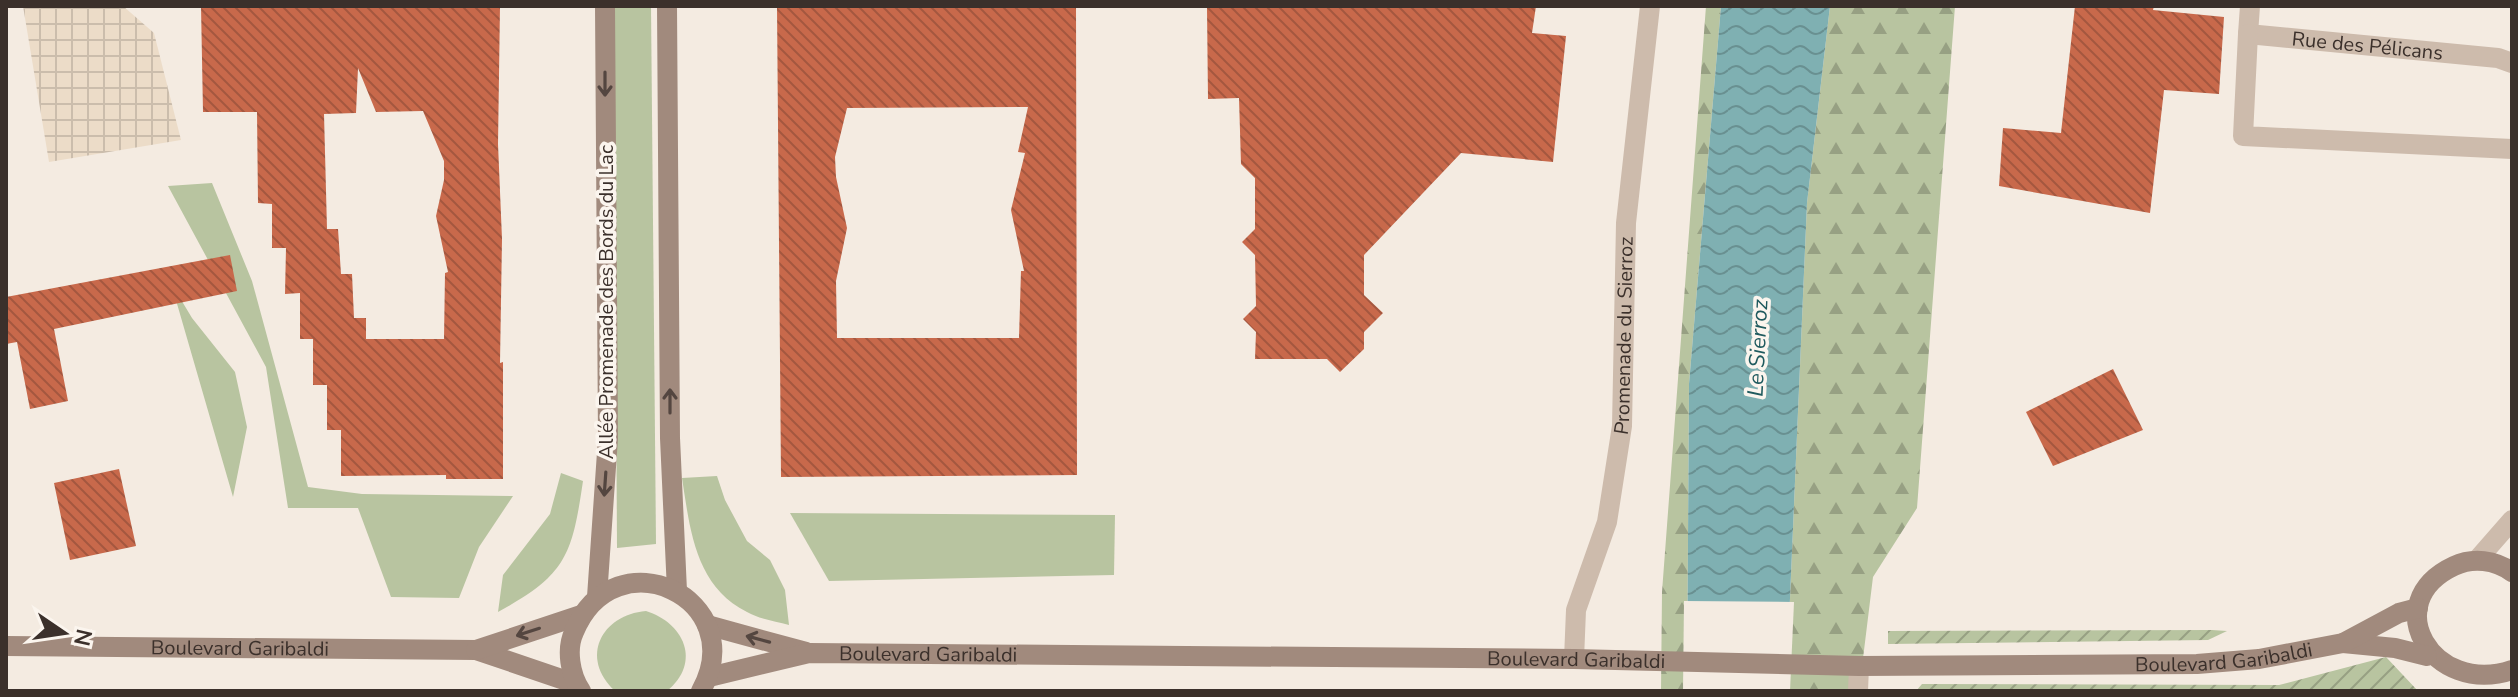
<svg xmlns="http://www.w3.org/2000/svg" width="2518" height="697" font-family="'Nunito Sans',sans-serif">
	<defs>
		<pattern id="forest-firs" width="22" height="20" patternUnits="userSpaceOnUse" patternTransform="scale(2)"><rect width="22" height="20" fill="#b8c4a0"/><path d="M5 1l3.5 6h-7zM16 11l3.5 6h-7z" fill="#97a083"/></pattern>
		<pattern id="garden-furrows" width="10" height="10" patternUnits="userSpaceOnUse" patternTransform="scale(2)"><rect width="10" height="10" fill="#b8c4a0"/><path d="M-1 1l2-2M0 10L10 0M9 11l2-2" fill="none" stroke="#97a083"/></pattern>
		<pattern id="plaza-grid" width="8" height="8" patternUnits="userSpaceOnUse" patternTransform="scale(2)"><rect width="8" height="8" fill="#ecdcc8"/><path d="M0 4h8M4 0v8" fill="none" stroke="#cbbdac"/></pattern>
		<pattern id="water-waves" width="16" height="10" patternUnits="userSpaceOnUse" patternTransform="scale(2)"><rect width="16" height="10" fill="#7fb0b2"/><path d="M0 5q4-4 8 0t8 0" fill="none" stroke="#699091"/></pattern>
		<pattern id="building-back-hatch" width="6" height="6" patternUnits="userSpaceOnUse" patternTransform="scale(2)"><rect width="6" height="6" fill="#c8694b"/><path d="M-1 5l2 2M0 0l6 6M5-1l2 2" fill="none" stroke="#a4573f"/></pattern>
	</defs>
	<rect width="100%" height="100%" fill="#f4ebe1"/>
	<g fill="#b8c4a0">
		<path d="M 614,6 L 651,6 L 656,544 L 617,548 Z"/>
		<path d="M 212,183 L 252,281 L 308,487 L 362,494 L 513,496 L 479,547 L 459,598 L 391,597 L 358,508 L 288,508 L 266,367 L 168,186 Z"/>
		<path d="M 171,283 L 192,318 L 235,372 L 247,427 L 233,497 Z"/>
		<path d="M 561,473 L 583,481 C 572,556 566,575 498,612 L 503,575 L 550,514 Z"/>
		<path d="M 717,476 L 725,500 L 747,541 L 770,560 L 785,590 L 789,625 C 775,621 759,619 747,612 C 695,586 690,529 682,478 Z"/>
		<path d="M 790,513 L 1115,515 L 1114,575 L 829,581 Z"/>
		<path d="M 646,611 C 684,623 702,662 667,691 L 615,691 C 579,658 601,615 646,611 Z"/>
	</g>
	<g fill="url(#forest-firs)">
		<path d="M 1706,6 L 1721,6 L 1689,384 L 1687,691 L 1661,691 L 1662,592 Z"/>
		<path d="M 1830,6 L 1955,6 L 1917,508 L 1873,577 L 1859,691 L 1786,691 L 1807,203 Z"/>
	</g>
	<g fill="url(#garden-furrows)">
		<path d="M 1888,631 L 2212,630 L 2227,631 L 2208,640 L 1888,644 Z"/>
		<path d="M 2386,657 L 2418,691 L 1916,691 L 1922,684 L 2279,685 Z"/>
	</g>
	<path fill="url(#plaza-grid)" d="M 23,6 L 123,6 L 154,33 L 181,140 L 49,162 Z"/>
	<path fill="url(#water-waves)" d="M 1721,6 L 1830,6 L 1807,203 L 1786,691 L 1687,691 L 1689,384 Z"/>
	<path fill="#f4ebe1" d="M 1684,601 L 1794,602 L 1790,691 L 1683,691 Z"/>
	<g fill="url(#building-back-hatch)" fill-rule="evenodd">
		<path d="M 201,6 L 500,6 L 498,144 L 502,239 L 500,363 L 503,362 L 503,479 L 446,479 L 446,475 L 341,476 L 341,430 L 327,430 L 327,385 L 313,385 L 313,339 L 300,339 L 300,293 L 285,294 L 286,248 L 272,248 L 272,204 L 258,203 L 257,112 L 203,112 ZM 358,68 L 376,112 L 423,111 L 444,161 L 444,180 L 436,216 L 448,272 L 445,273 L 444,339 L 366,339 L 366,318 L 354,318 L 352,274 L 341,274 L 338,229 L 327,229 L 324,114 L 356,113 Z"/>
		<path d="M 777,6 L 1076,6 L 1077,475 L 781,477 ZM 1028,107 L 1018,152 L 1025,153 L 1011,210 L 1024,271 L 1021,271 L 1019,338 L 837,338 L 836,281 L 847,228 L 836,177 L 835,157 L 847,108 Z"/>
		<path d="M 1238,6 L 1536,6 L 1532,33 L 1566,36 L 1553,162 L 1461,153 L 1364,255 L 1364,295 L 1383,313 L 1364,332 L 1364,349 L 1340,372 L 1327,359 L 1255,359 L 1256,332 L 1243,319 L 1256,306 L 1255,255 L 1242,242 L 1255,229 L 1255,178 L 1241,164 L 1239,98 L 1208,99 L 1207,8 L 1238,8 Z"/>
		<path d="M 2075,6 L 2154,6 L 2153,10 L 2224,17 L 2219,94 L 2164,90 L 2150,213 L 1999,186 L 2003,128 L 2061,133 Z"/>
		<path d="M 230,255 L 237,291 L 54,329 L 68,401 L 30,409 L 17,342 L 6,344 L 6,297 Z"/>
		<path d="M 2113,369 L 2143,430 L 2053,466 L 2026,412 Z"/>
		<path d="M 119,469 L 136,546 L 70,560 L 54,483 Z"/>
	</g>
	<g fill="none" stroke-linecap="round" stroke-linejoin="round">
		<g stroke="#cdbbac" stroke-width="20">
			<path id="s1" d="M 2250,6 L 2248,34 L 2498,58 L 2512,63"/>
			<path d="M 2248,34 L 2243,136 L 2512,149"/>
			<path d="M 2477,560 L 2512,520"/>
			<path id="s2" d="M 1574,659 L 1576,610 L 1607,522 L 1622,426 L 1626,223 L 1650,6"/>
			<path d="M 1858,691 L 1859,666"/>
		</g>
		<g stroke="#a18a7d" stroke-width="20">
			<path d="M 667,6 L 670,438 L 677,591"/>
			<path d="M 2512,572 C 2495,560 2473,557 2454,566 C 2377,602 2432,697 2512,670"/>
			<path d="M 597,597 L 608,438 L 605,6"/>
			<path d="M 707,625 L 806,652"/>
			<path d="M 2343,643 L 2395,648 L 2427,656"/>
			<path id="s3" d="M 6,646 L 476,650 L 576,684"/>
			<path d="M 476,650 L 581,615"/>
			<path id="s4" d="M 709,677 L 809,653 L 1574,659 L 1859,666 L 2197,664 L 2259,659 L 2343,643 L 2399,613 L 2418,608"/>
			<path d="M 581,691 C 570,675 566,649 574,632 C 615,533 752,599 701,691"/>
		</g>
	</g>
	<defs><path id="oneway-shaft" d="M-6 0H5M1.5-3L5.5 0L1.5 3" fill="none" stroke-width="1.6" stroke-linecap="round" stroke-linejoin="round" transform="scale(2)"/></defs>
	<g stroke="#544640">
		<use href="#oneway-shaft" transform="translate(605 84) rotate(90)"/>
		<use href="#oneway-shaft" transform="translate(670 401) rotate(-90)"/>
		<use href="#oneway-shaft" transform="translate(605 484) rotate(94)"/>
		<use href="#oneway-shaft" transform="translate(528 632) rotate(162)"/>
		<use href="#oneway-shaft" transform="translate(758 639) rotate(-165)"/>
	</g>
	<g text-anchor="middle" stroke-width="7" stroke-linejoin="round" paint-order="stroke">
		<g font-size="20" fill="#3b302b" stroke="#fbf5ee">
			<text dy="7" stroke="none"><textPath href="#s1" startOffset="148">Rue des Pélicans</textPath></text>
			<text transform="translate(606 302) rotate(-90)" y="7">Allée Promenade des Bords du Lac</text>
			<text dy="7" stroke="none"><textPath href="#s2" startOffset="330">Promenade du Sierroz</textPath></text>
			<text dy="7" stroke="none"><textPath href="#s3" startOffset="234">Boulevard Garibaldi</textPath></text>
			<text dy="7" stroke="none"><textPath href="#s4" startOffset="222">Boulevard Garibaldi</textPath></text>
			<text dy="7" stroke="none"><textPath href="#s4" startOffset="1518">Boulevard Garibaldi</textPath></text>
			<text dy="7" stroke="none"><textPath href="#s4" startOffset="870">Boulevard Garibaldi</textPath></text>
		</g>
		<g font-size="22" font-style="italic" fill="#1f5a5e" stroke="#fbf5ee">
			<text transform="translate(1757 348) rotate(-87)" y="8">Le Sierroz</text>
		</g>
	</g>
	<rect width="2518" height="697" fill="none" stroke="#3b302b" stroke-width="16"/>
	<g transform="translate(64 633) rotate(103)" stroke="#fbf5ee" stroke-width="6" paint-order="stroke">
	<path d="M0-6L14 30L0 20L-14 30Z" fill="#3b302b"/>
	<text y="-12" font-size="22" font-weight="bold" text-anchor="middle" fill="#3b302b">N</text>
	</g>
</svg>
